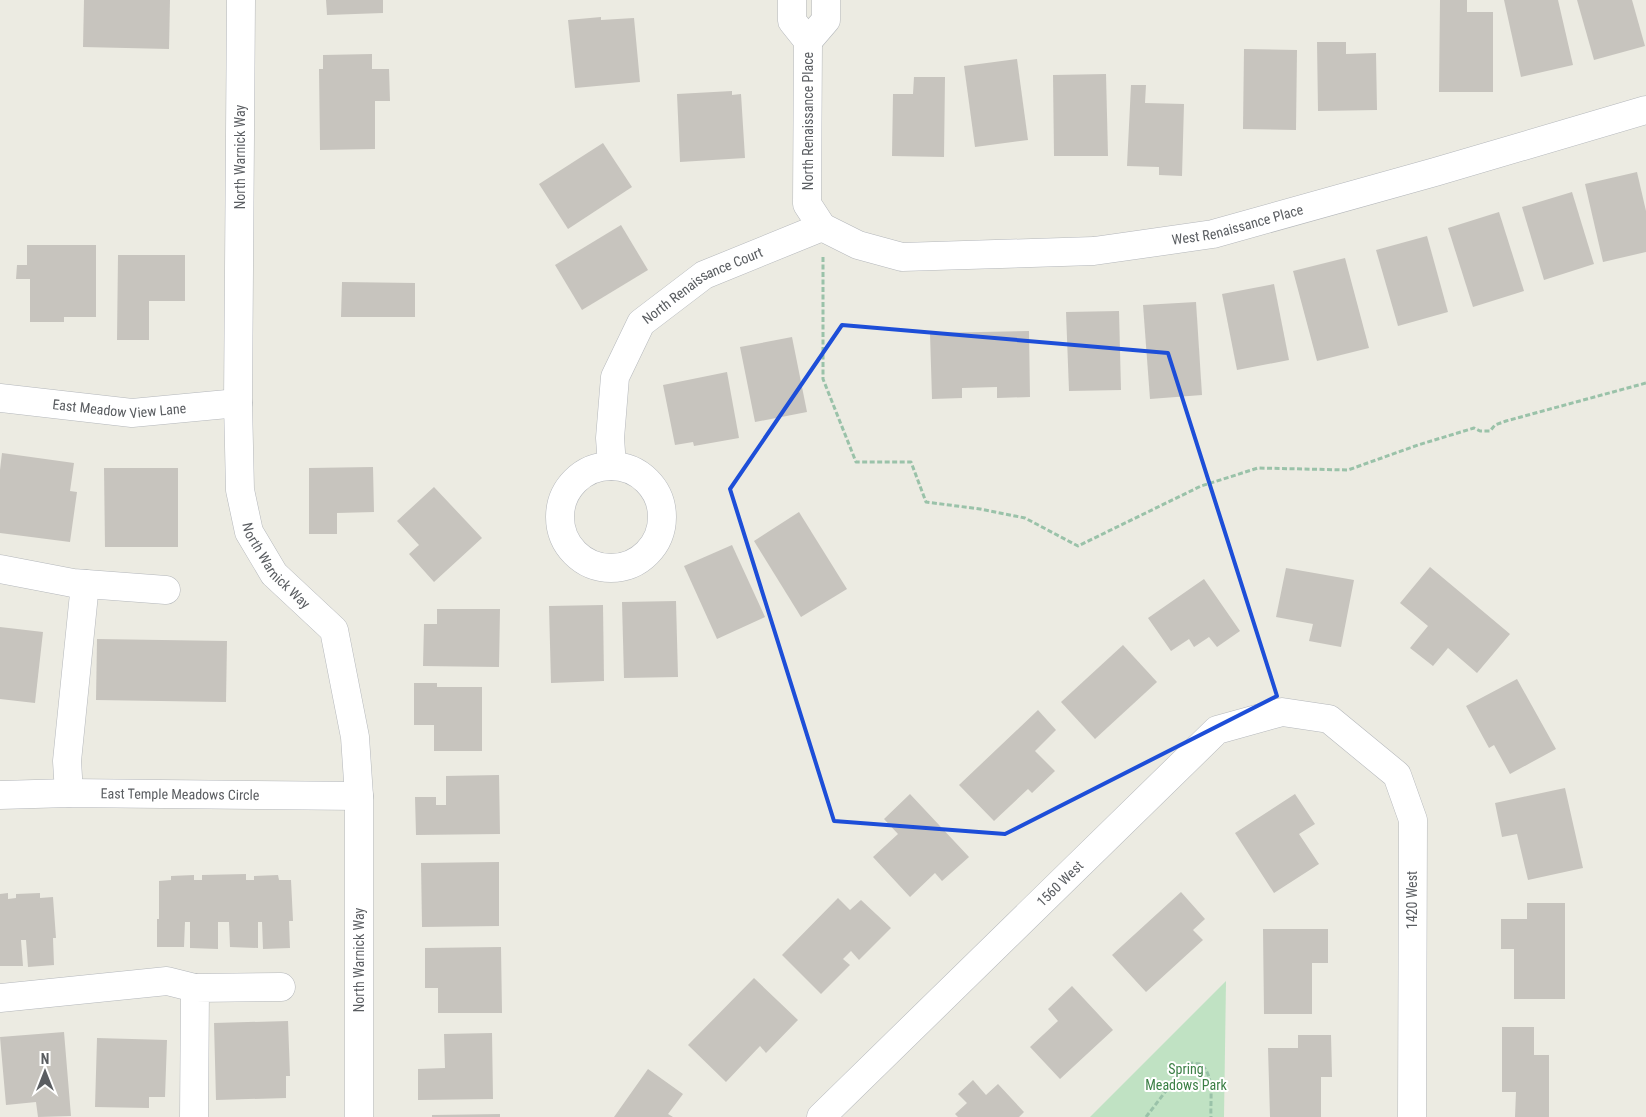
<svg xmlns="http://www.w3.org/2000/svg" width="1646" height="1117" font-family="'Roboto Condensed',sans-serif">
	<rect width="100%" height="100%" fill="#ecebe2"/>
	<path fill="#c0e2c3" d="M 1226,981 L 1224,1117 L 1090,1117 Z"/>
	<g fill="#c7c4be">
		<path d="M 84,0 L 170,0 L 169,49 L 83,47 Z"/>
		<path d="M 326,0 L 383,0 L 383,13 L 327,15 Z"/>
		<path d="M 1440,0 L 1467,0 L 1467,12 L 1493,12 L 1493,92 L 1439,92 Z"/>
		<path d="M 1504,0 L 1558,0 L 1573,65 L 1521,77 Z"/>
		<path d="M 1577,0 L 1632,0 L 1645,46 L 1594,60 Z"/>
		<path d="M 601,17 L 601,20 L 634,18 L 640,82 L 575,88 L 568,20 Z"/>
		<path d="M 1317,42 L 1346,42 L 1346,54 L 1376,53 L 1377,110 L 1318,111 Z"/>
		<path d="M 1244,49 L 1297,50 L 1296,130 L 1243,129 Z"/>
		<path d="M 372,54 L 372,69 L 389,69 L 390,101 L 375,101 L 375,149 L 320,150 L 319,69 L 323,69 L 323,55 Z"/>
		<path d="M 1017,59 L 1028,140 L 975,147 L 964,66 Z"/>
		<path d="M 1106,74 L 1108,156 L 1054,156 L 1053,75 Z"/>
		<path d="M 914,77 L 945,77 L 944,157 L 892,156 L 893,94 L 913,94 Z"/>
		<path d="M 1131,85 L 1146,85 L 1145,103 L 1184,104 L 1182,176 L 1159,175 L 1159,167 L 1127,166 Z"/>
		<path d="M 732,91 L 732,95 L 741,94 L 745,158 L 680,162 L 677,94 Z"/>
		<path d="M 603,143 L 632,187 L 568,229 L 539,184 Z"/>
		<path d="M 1637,172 L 1646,211 L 1646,252 L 1603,262 L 1585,184 Z"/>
		<path d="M 1572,192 L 1594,264 L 1544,280 L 1522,207 Z"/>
		<path d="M 1499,212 L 1524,291 L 1473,307 L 1448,228 Z"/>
		<path d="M 621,225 L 648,270 L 582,310 L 555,265 Z"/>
		<path d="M 1427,236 L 1448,312 L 1398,326 L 1376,250 Z"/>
		<path d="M 27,245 L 96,245 L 96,317 L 64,317 L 64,322 L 30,322 L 30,279 L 16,279 L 17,265 L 27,265 Z"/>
		<path d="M 118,255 L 185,255 L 185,301 L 149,301 L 149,340 L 117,340 Z"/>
		<path d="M 1345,258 L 1369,348 L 1317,361 L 1293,271 Z"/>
		<path d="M 342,282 L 415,283 L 415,317 L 341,317 Z"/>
		<path d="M 1274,284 L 1289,360 L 1237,370 L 1222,294 Z"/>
		<path d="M 1196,302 L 1202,395 L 1150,399 L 1143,305 Z"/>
		<path d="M 1119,311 L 1121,390 L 1069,391 L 1066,312 Z"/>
		<path d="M 1029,331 L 1030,397 L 997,398 L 997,387 L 962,388 L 962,398 L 932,399 L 930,333 Z"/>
		<path d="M 792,337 L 807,412 L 755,422 L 740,347 Z"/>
		<path d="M 727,372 L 739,438 L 694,446 L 693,442 L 675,445 L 663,385 Z"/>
		<path d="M 2,453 L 74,463 L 70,491 L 77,492 L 70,542 L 0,533 L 0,470 Z"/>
		<path d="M 373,467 L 374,512 L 337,513 L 337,534 L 309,534 L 309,468 Z"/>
		<path d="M 104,468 L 178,468 L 178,547 L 105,547 Z"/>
		<path d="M 434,487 L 482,538 L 434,582 L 409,554 L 419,545 L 397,521 Z"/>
		<path d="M 799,512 L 847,589 L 801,617 L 754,541 Z"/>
		<path d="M 732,545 L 765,617 L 717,639 L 684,566 Z"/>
		<path d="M 1430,567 L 1510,634 L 1477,673 L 1448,648 L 1433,666 L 1410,648 L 1428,626 L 1400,603 Z"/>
		<path d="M 1286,568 L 1354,580 L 1341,647 L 1309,641 L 1313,624 L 1276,617 Z"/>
		<path d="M 1204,579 L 1240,631 L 1217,647 L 1209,637 L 1194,647 L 1189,639 L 1171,651 L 1148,618 Z"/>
		<path d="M 676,601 L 678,677 L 624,678 L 622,602 Z"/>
		<path d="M 603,605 L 604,681 L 551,683 L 549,606 Z"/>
		<path d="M 437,609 L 500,609 L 499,667 L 423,666 L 424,624 L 437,624 Z"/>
		<path d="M 0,627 L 43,632 L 35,703 L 0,699 Z"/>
		<path d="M 97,639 L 227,641 L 226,702 L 96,700 Z"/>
		<path d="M 1123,645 L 1157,682 L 1095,739 L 1061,702 Z"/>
		<path d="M 1517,679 L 1556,749 L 1510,774 L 1494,745 L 1489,748 L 1466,706 Z"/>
		<path d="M 414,683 L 437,683 L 437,687 L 482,687 L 482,751 L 434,751 L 434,725 L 414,725 Z"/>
		<path d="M 1038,710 L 1056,730 L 1035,751 L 1055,771 L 1032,793 L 1028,789 L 994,821 L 959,785 Z"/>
		<path d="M 499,775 L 500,834 L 416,835 L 415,797 L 436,797 L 436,805 L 446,805 L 446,776 Z"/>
		<path d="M 1565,788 L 1583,868 L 1528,880 L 1517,834 L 1502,837 L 1495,803 Z"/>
		<path d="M 910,794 L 969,857 L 942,881 L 935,873 L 910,897 L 873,857 L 898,834 L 884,819 Z"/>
		<path d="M 1295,794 L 1315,824 L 1299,834 L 1319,864 L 1274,893 L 1235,833 Z"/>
		<path d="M 499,862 L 499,926 L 422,927 L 421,863 Z"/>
		<path d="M 246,874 L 246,880 L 254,880 L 254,876 L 278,875 L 279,880 L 291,880 L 293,921 L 289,921 L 290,948 L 263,949 L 262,922 L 258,922 L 258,948 L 230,947 L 229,922 L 218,922 L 218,949 L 190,948 L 190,922 L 185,922 L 184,947 L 157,947 L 157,919 L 159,919 L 159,881 L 171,880 L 171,876 L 194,875 L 194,880 L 202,880 L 202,875 Z"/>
		<path d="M 1181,892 L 1205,919 L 1193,930 L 1203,940 L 1146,992 L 1112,955 Z"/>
		<path d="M 8,893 L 8,899 L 16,898 L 16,894 L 40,893 L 40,898 L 53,897 L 56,938 L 53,938 L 54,965 L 28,967 L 26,940 L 21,940 L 23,966 L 0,966 L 0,894 Z"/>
		<path d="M 838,898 L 850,910 L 861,900 L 891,928 L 859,960 L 851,951 L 843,959 L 850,965 L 821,994 L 782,955 Z"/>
		<path d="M 1527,903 L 1565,903 L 1565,999 L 1514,999 L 1514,949 L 1501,949 L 1501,919 L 1527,919 Z"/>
		<path d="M 1263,929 L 1328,929 L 1328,963 L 1312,963 L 1312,1014 L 1264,1014 Z"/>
		<path d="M 501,947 L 502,1013 L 438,1013 L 438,988 L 425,988 L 425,948 Z"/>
		<path d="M 754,978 L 798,1020 L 766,1053 L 760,1046 L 726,1082 L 688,1045 Z"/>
		<path d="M 1072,986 L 1113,1030 L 1060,1079 L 1030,1047 L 1058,1021 L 1048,1009 Z"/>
		<path d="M 288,1021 L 290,1076 L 286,1076 L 286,1098 L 216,1100 L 214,1023 Z"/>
		<path d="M 1502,1027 L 1534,1027 L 1534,1055 L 1549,1055 L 1549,1117 L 1515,1117 L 1516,1092 L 1502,1092 Z"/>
		<path d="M 64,1032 L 71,1116 L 38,1117 L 36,1102 L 6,1105 L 0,1037 Z"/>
		<path d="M 492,1033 L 493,1099 L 418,1100 L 418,1069 L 445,1068 L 444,1034 Z"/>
		<path d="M 1298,1035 L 1331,1035 L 1332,1077 L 1321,1077 L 1321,1117 L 1270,1117 L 1268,1048 L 1298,1048 Z"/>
		<path d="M 97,1038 L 167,1040 L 165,1097 L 149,1097 L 149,1108 L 95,1107 Z"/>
		<path d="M 648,1069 L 683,1094 L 668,1114 L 673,1117 L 614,1117 Z"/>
		<path d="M 973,1080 L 986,1095 L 998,1084 L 1024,1112 L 1019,1117 L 958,1117 L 955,1114 L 967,1103 L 958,1094 Z"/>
		<path d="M 500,1114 L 500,1117 L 432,1117 L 432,1115 Z"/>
	</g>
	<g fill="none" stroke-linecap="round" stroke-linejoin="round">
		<g stroke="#b4b7bb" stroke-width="29">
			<g id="minor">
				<path id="s1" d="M 241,0 L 238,403 L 240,490 L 249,532 L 274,574 L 334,630 L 355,737 L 359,796 L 359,1117"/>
				<path d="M 792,0 L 792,21 L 808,41 L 807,204 L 822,227"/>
				<path d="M 808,41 L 826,20 L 826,0"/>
				<path id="s2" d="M 822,227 L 858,245 L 902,257 L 1094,251 L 1213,234 L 1435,172 L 1646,110"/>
				<path id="s3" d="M 0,398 L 132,413 L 238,403"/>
				<path id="s4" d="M 612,466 L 610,438 L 615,377 L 641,323 L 704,275 L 822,227"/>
				<circle cx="611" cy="517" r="51"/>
				<path d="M 0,569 L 73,583 L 166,590"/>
				<path d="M 69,793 L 67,761 L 85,584"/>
				<path id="s5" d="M 0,795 L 69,793 L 359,796"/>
				<path d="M 0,998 L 167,981 L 195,988"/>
				<path d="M 194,1117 L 195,988 L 281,987"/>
				<path id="s6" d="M 821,1117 L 1217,730 L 1282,712 L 1329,719 L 1397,775 L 1413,820 L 1412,1117"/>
			</g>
		</g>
		<g stroke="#9ac2a9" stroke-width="3" stroke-dasharray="5 2.5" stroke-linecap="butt">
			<path d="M 823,257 L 823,379 L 856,462 L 911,462 L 926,502 L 980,509 L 1025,518 L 1078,546 L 1201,486 L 1258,468 L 1348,470 L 1418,445 L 1474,428 L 1480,431 L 1490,431 L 1495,425 L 1506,421 L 1646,383"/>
			<path d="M 1146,1117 L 1182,1070 L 1192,1063 L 1201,1064 C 1215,1077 1210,1099 1211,1117"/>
		</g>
		<use href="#minor" stroke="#fff" stroke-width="28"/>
	</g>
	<path fill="none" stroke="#1d4ed8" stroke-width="4" stroke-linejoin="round" d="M 842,325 L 1168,353 L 1277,696 L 1005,834 L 834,821 L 730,489 Z"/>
	<g text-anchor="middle" stroke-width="4" stroke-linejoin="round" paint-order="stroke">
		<g font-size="14" fill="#5a5d61" stroke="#fff">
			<text transform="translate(808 121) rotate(-90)" y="5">North Renaissance Place</text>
			<text transform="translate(240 157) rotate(-90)" y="5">North Warnick Way</text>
			<text dy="5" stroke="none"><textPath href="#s2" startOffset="424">West Renaissance Place</textPath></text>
			<text dy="5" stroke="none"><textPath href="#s4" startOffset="222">North Renaissance Court</textPath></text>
			<text dy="5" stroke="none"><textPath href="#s3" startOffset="120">East Meadow View Lane</textPath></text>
			<text dy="5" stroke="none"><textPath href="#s1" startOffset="576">North Warnick Way</textPath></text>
			<text dy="5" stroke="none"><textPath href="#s5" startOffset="180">East Temple Meadows Circle</textPath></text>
			<text dy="5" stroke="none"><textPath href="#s6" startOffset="334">1560 West</textPath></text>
			<text transform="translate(1412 900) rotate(-90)" y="5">1420 West</text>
			<text transform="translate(359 960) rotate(-90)" y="5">North Warnick Way</text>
		</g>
		<g font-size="14" fill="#3b7f45" stroke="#fff">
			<text x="1186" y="1074">Spring<tspan x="1186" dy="16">Meadows Park</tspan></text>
		</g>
	</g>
	<g transform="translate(45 1072)" stroke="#ffffff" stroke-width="4" paint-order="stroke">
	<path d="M0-4L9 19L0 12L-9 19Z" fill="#5a5d61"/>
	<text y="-8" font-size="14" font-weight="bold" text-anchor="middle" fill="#5a5d61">N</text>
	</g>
</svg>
